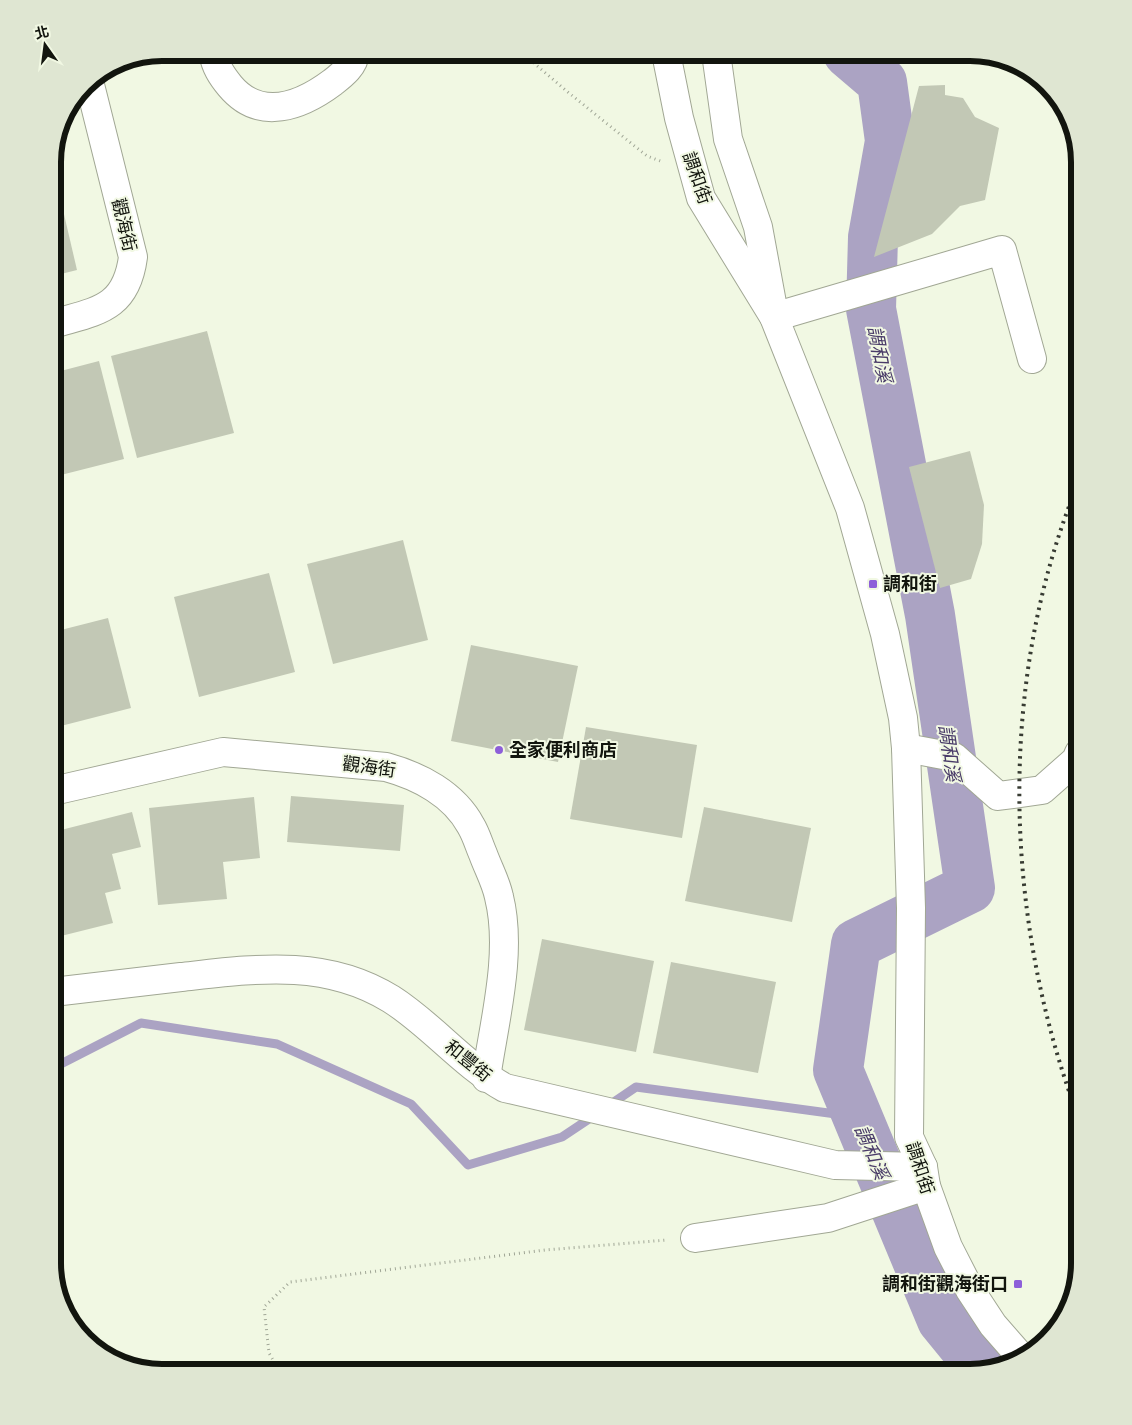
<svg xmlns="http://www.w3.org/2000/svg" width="1132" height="1425" font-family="Cabin,'Noto Sans TC',sans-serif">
	<rect width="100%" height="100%" fill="#f1f8e3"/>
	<path fill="#d4dec1" d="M 1079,863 L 1079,936 L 1071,880 Z"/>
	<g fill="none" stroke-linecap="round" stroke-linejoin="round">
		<g stroke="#aba3c3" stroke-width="9">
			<path d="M 53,1068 L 141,1023 L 277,1044 L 411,1104 L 468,1165 L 562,1137 L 595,1115"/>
			<path d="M 608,1106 L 636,1087 L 858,1117"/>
		</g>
		<path stroke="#aba3c3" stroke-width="50" d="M 848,53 L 882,82 L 890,141 L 873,237 L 871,309 L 930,615 L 970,888 L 856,944 L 838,1070 L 942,1320 L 982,1369"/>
	</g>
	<g fill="#c2c8b5">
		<path d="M 1036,78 L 1054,95 L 1032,85 Z"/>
		<path d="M 945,85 L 945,95 L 963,98 L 975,117 L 999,128 L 985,200 L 960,206 L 932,234 L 874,257 L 919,86 Z"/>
		<path d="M 53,167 L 77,270 L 53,276 Z"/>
		<path d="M 207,331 L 234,433 L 137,458 L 111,356 Z"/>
		<path d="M 99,361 L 124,459 L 53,477 L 53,373 Z"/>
		<path d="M 970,451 L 984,505 L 982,544 L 971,579 L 940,588 L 909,467 Z"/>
		<path d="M 403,540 L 428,640 L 333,664 L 307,564 Z"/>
		<path d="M 269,573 L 295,672 L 199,697 L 174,597 Z"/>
		<path d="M 108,618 L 131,708 L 53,728 L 53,632 Z"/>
		<path d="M 471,645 L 578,666 L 558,762 L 451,741 Z"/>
		<path d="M 586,727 L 697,745 L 682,838 L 570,819 Z"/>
		<path d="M 291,796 L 404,805 L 400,851 L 287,842 Z"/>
		<path d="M 254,797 L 260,858 L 223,862 L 227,899 L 158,905 L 149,808 Z"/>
		<path d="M 704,807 L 811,828 L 792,922 L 685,901 Z"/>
		<path d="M 132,812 L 141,847 L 112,854 L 121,889 L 105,893 L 113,923 L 53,938 L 53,832 Z"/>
		<path d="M 542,939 L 654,961 L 636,1052 L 524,1030 Z"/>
		<path d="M 671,962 L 776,982 L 758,1073 L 653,1053 Z"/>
	</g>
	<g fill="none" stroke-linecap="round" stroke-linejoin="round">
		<g stroke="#a1a794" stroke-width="30">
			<g id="minor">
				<path d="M 213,53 C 216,67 221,75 230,86 C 260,122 301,106 333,82 C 342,75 354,66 355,53"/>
				<path d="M 666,53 L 679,118 L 701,198 L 774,317 L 850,508 L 885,634 L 903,718 L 906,748 L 911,908 L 909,1137 L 923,1167 L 926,1186 L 948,1247 L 970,1290 L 993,1325 L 1021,1357"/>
				<path d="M 716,53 L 728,139 L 758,227 L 772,303"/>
				<path d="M 774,317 L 1002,250 L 1032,359"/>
				<path d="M 53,324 C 96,311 126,310 133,257 L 89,81"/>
				<path d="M 906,748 L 954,757 L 998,796 L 1042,790 L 1076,760 L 1079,753"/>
				<path d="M 53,791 L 223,752 L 386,767 C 419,776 454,794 471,826 C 476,834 479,845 483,854 C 488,868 496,882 499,897 C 513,953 494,1022 486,1078"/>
				<path d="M 53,992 C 95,987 138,982 181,977 C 254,969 325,958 391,999 C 432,1025 463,1065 505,1088 L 835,1165 L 923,1167"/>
				<path d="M 695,1238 L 828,1218 L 926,1186"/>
			</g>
		</g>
		<g stroke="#a0a696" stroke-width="3" stroke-dasharray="1 4" stroke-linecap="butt">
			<path d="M 522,53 L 569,93 L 647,156 L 663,162"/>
			<path d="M 280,1372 L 269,1353 L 264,1307 L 290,1282 L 545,1250 L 667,1240"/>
		</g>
		<use href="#minor" stroke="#fff" stroke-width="28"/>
		<path stroke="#373b32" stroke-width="4" stroke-dasharray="2.5 5" stroke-linecap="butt" d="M 1079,1119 C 1003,918 996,681 1079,481"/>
	</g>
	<g fill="#8d5fd9" stroke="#f1f8e3" stroke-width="2">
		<rect x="868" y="579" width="10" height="10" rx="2.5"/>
		<circle cx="499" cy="750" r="5"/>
		<rect x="1013" y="1279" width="10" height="10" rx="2.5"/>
	</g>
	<g text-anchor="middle" stroke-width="4" stroke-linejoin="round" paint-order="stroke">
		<g font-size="18" fill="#12150e" stroke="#f1f8e3">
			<text transform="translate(697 178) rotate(71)" y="6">調和街</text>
			<text transform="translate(124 225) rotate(77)" y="6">觀海街</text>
			<text transform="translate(369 767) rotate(8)" y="6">觀海街</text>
			<text transform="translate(468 1061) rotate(39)" y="6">和豐街</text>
			<text transform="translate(920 1168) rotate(72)" y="6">調和街</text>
		</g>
		<g font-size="18" font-weight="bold" fill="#12150e" stroke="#f1f8e3" text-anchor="start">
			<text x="883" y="590">調和街</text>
			<text x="509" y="756">全家便利商店</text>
			<text x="1008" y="1290" text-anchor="end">調和街觀海街口</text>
		</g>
		<g font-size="19" font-style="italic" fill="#493b68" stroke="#f1f8e3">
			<text transform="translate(880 354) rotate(79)" y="7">調和溪</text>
			<text transform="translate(950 753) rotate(82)" y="7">調和溪</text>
			<text transform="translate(872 1152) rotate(67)" y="7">調和溪</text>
		</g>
	</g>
	<path d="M0 0H1132V1425H0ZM162 61H970A101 101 0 0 1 1071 162V1263A101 101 0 0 1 970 1364H162A101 101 0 0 1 61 1263V162A101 101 0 0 1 162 61Z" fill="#dfe6d2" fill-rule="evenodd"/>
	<path fill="none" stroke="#12150e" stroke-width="6" d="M162 61H970A101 101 0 0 1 1071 162V1263A101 101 0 0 1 970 1364H162A101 101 0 0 1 61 1263V162A101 101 0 0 1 162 61Z"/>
	<g transform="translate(45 45) rotate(346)" stroke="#f1f8e3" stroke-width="4" paint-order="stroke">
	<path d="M0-4L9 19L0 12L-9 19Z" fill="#12150e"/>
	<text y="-8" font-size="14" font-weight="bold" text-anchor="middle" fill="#12150e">北</text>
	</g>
</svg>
